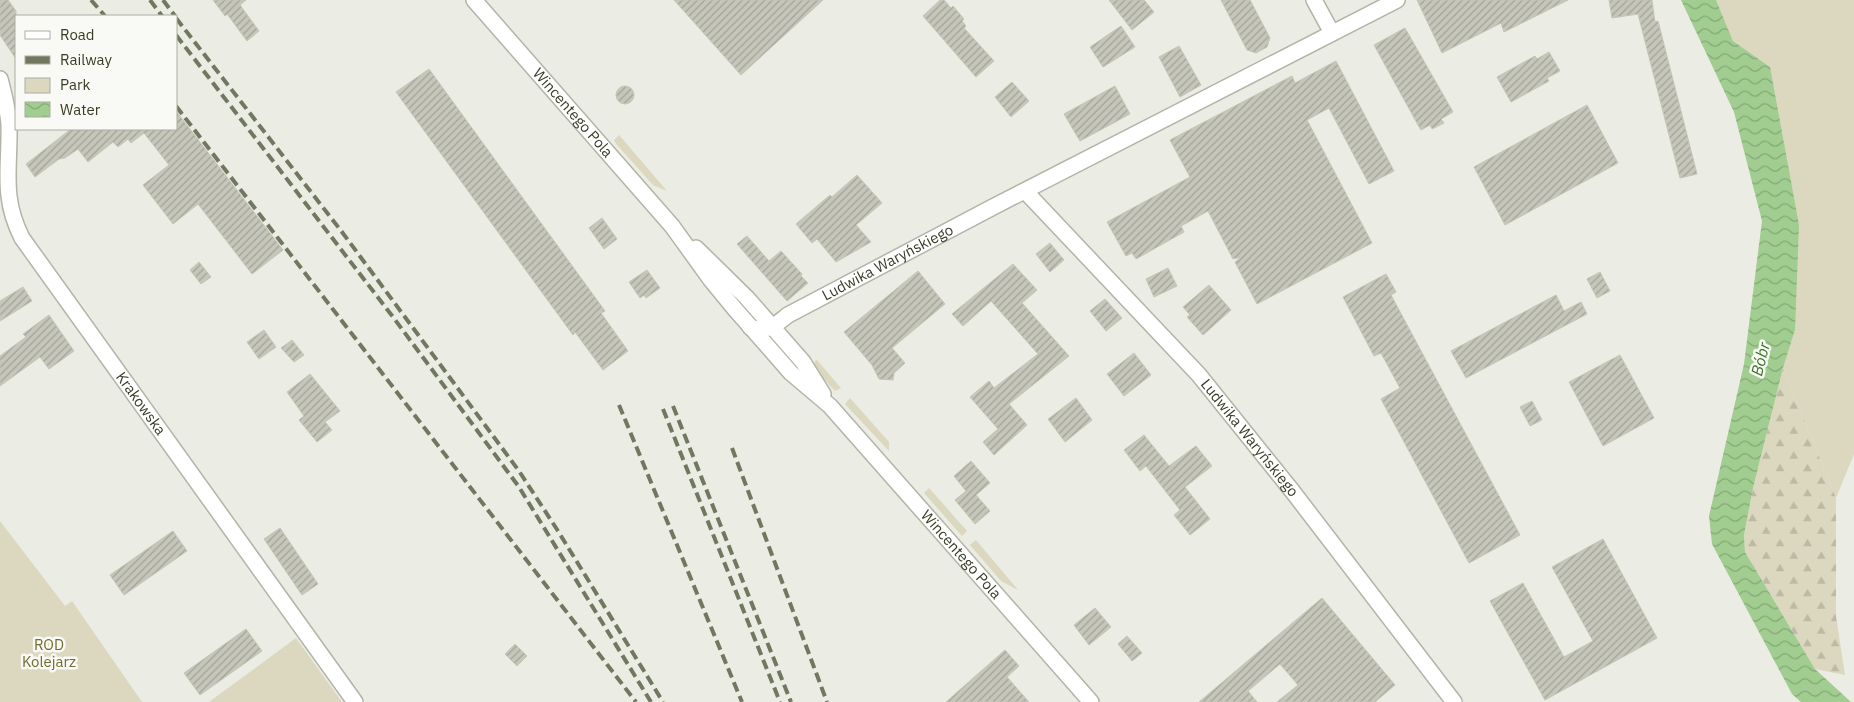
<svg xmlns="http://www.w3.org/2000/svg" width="1854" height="702" font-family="'IBM Plex Sans',sans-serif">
	<defs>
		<pattern id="forest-firs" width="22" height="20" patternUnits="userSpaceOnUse" patternTransform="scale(1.25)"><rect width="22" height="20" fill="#dcd7bf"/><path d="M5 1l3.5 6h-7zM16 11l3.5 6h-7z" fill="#bdb9a4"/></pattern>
		<pattern id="water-waves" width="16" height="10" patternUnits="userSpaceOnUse" patternTransform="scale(1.25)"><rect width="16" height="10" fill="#a1cd91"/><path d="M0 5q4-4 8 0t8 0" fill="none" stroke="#84a876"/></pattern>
		<pattern id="building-hatch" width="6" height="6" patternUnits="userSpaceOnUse" patternTransform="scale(1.25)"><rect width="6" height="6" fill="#c6c7ba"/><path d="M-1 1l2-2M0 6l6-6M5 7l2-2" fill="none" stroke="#a2a397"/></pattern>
	</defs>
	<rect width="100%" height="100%" fill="#ebece4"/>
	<g fill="#dcd7bf">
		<path d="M 1716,0 L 1854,0 L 1854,454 L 1836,498 L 1783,368 L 1795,330 L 1770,67 L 1733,41 Z"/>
		<path d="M 619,135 L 667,191 L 653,185 L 617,145 L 614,140 Z"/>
		<path d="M 816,359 L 841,388 L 835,391 L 813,367 Z"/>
		<path d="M 850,398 L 889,442 L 889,451 L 845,404 Z"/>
		<path d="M 929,488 L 967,531 L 962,536 L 924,493 Z"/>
		<path d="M 0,521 L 65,606 L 72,601 L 142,702 L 0,702 Z"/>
		<path d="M 976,540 L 1018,590 L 1001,581 L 970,545 Z"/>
		<path d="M 296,638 L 342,702 L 209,702 Z"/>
	</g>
	<path fill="url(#forest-firs)" d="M 1783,368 L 1836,498 L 1836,616 L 1845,675 L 1815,669 L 1745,552 L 1744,535 L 1753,488 Z"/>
	<path fill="url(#water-waves)" d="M 1681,0 L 1716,0 L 1733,41 L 1770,67 L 1799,225 L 1795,330 L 1783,368 L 1753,488 L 1744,535 L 1745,552 L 1815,669 L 1851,702 L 1801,702 L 1792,694 L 1712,544 L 1709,516 L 1744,364 L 1762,221 L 1734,112 Z"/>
	<g fill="url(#building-hatch)" stroke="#c3c6b7">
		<path d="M 0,0 L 8,0 L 16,11 L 16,59 L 0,35 Z"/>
		<path d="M 213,0 L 246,0 L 240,5 L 259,31 L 247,41 L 227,14 L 225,16 Z"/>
		<path d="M 674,0 L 823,0 L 741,75 Z"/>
		<path d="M 940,0 L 944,0 L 951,8 L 953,6 L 964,19 L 962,21 L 966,26 L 964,28 L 994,61 L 976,77 L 923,16 Z"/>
		<path d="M 1109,0 L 1144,0 L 1154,12 L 1132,30 Z"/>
		<path d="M 1221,0 L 1250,0 L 1270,38 L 1267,47 L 1256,53 L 1247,50 Z"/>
		<path d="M 1417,0 L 1568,0 L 1504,32 L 1501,23 L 1442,53 Z"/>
		<path d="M 1609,0 L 1652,0 L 1655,22 L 1658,21 L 1697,174 L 1680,178 L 1638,14 L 1612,18 Z"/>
		<path d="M 1121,26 L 1135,47 L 1103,67 L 1090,47 Z"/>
		<path d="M 1405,28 L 1453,112 L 1441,119 L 1444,123 L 1432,129 L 1430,125 L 1421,130 L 1418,125 L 1374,45 Z"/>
		<path d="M 1179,46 L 1201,85 L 1180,97 L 1159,57 Z"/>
		<path d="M 1549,52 L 1560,71 L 1547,78 L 1549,81 L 1511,102 L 1497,77 L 1535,56 L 1537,59 Z"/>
		<path d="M 1336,61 L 1394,171 L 1369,184 L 1329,108 L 1307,120 L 1372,243 L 1257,304 L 1235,262 L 1241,257 L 1233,259 L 1208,211 L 1181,226 L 1184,232 L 1136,259 L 1132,253 L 1126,256 L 1107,222 L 1190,177 L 1170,140 L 1292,76 L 1295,83 Z"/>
		<path d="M 429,69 L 605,311 L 601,313 L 628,351 L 603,370 L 575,332 L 573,335 L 396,92 Z"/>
		<path d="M 1012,82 L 1029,101 L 1011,117 L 995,97 Z"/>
		<circle cx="625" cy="95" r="9"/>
		<path d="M 1115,86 L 1130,114 L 1080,141 L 1064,114 Z"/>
		<path d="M 1587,105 L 1618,163 L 1505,225 L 1474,167 Z"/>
		<path d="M 176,111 L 283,250 L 252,274 L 198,204 L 173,224 L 143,185 L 169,165 L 144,133 L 131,143 L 128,139 L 118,147 L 113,142 L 88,162 L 78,149 L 65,158 L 59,159 L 35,177 L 26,164 L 71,129 L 176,129 Z"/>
		<path d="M 857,175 L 882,203 L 856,225 L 871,242 L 836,262 L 817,239 L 812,243 L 796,224 L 830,195 L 832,197 Z"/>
		<path d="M 602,218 L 617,239 L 604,249 L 589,228 Z"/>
		<path d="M 747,236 L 769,261 L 781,251 L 802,274 L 801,276 L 808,283 L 787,301 L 737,244 Z"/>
		<path d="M 1050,243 L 1064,260 L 1050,272 L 1036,254 Z"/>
		<path d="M 199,262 L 211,277 L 201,284 L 190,270 Z"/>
		<path d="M 1013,264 L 1037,290 L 1022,303 L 1069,356 L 1009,404 L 1027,425 L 994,455 L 983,442 L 998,429 L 970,397 L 989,381 L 994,388 L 1038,354 L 991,301 L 963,326 L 952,314 Z"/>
		<path d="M 1168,268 L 1177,286 L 1154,297 L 1146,279 Z"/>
		<path d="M 647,270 L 660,288 L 646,298 L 644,295 L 640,298 L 629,282 Z"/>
		<path d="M 918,271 L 945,304 L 892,348 L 905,363 L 894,373 L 893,380 L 879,379 L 872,365 L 844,332 Z"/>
		<path d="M 1600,272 L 1610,291 L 1597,298 L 1587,279 Z"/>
		<path d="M 1386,274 L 1396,292 L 1391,295 L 1520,535 L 1469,563 L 1381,399 L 1400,388 L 1381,353 L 1374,356 L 1343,297 Z"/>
		<path d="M 1209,285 L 1231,310 L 1203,335 L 1187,317 L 1190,315 L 1183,307 Z"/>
		<path d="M 23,287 L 32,301 L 0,321 L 0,301 Z"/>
		<path d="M 1556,295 L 1564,311 L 1581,302 L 1587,314 L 1466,378 L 1451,351 Z"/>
		<path d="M 1105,299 L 1122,318 L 1106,331 L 1090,311 Z"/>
		<path d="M 49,315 L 74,351 L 49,369 L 40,357 L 0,386 L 0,356 L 26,337 L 23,334 Z"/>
		<path d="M 264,330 L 276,347 L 259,359 L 247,342 Z"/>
		<path d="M 292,340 L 304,355 L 294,362 L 281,348 Z"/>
		<path d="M 1134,353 L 1151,375 L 1124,396 L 1107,374 Z"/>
		<path d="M 1620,355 L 1654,418 L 1603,446 L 1569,382 Z"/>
		<path d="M 310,374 L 340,411 L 325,422 L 332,430 L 317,442 L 299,420 L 304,416 L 287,392 Z"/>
		<path d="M 1076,398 L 1092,420 L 1065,442 L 1048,419 Z"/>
		<path d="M 1532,401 L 1542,420 L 1530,426 L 1520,407 Z"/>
		<path d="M 1144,435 L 1169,466 L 1196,446 L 1212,466 L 1185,487 L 1210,519 L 1190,535 L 1174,515 L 1180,510 L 1146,466 L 1140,471 L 1124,450 Z"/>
		<path d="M 971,461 L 990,483 L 976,495 L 990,511 L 975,524 L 955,500 L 966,491 L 954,476 Z"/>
		<path d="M 280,528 L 318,584 L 302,595 L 264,539 Z"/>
		<path d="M 173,531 L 187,551 L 124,595 L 110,575 Z"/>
		<path d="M 1603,539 L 1657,638 L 1545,700 L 1490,601 L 1523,583 L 1564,657 L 1593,641 L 1552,567 Z"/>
		<path d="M 1322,598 L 1395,685 L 1375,702 L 1277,702 L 1298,685 L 1280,664 L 1248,691 L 1257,702 L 1199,702 Z"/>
		<path d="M 1095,608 L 1111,627 L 1089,645 L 1074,625 Z"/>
		<path d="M 246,629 L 262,651 L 200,695 L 184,673 Z"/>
		<path d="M 1127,636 L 1142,653 L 1132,661 L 1118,644 Z"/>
		<path d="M 515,644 L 527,656 L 517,666 L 505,654 Z"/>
		<path d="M 1005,650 L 1019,666 L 1007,677 L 1029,702 L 946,702 Z"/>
	</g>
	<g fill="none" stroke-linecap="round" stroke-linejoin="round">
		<g stroke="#b1b4a7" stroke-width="18">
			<g id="minor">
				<path id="s1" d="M 474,0 L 672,226 L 711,280 L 734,308 L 791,373 L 830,406 L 1091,702"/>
				<path d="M 1314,0 L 1332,33"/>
				<path id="s2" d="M 0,79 C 4,94 8,109 9,125 C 10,168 1,197 22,238 L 355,702"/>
				<path id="s3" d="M 1025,191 L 1199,375 L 1293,492 L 1454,702"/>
				<path d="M 696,248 L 747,298 L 803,362 L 823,394"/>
				<path id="s4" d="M 750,327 C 768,333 774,326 788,315 L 993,207 L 1397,0"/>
			</g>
		</g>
		<use href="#minor" stroke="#fff" stroke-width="15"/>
		<g stroke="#717860" stroke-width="4" stroke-dasharray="10 5" stroke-linecap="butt">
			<path d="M 91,0 L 105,16"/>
			<path d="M 150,0 L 162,16"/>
			<path d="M 163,0 L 175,16"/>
			<path d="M 176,18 L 342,232 L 519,471 L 558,531 L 663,702"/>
			<path d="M 176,35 L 393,317 L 519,487 L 651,702"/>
			<path d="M 176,106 L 636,702"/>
			<path d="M 619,405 L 742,702"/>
			<path d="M 673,406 L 791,702"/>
			<path d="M 663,409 L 780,702"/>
			<path d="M 732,448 L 827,702"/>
		</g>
	</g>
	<g text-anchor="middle" stroke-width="5" stroke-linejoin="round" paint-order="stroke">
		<g font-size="15" fill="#363d25" stroke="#f9f9f5">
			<text dy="5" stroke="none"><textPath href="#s1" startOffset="150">Wincentego Pola</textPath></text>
			<text dy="5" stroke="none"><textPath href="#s4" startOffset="155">Ludwika Waryńskiego</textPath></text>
			<text dy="5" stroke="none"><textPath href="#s2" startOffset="366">Krakowska</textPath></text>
			<text dy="5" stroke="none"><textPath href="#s3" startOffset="334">Ludwika Waryńskiego</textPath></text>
			<text dy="5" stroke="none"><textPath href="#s1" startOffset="739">Wincentego Pola</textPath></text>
		</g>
		<g font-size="15" fill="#716e32" stroke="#f9f9f5">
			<text x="49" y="650">ROD<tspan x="49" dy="17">Kolejarz</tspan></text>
		</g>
		<g font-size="16" font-style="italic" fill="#387423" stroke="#f9f9f5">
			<text transform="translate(1760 359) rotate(-76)" y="6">Bóbr</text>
		</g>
	</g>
	<rect x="15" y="15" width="162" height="115" fill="#f9f9f5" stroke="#abaea2"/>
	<rect x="25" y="31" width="25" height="8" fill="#ffffff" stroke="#abaea2"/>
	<text x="60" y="40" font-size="15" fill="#363d25">Road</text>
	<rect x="25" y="56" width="25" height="8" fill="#717860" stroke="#abaea2"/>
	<text x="60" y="65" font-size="15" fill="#363d25">Railway</text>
	<rect x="25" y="78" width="25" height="15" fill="#dcd7bf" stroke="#abaea2"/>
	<text x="60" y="90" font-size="15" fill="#363d25">Park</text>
	<rect x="25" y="102" width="25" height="15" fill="url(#water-waves)" stroke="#abaea2"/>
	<text x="60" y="115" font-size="15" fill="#363d25">Water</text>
</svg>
